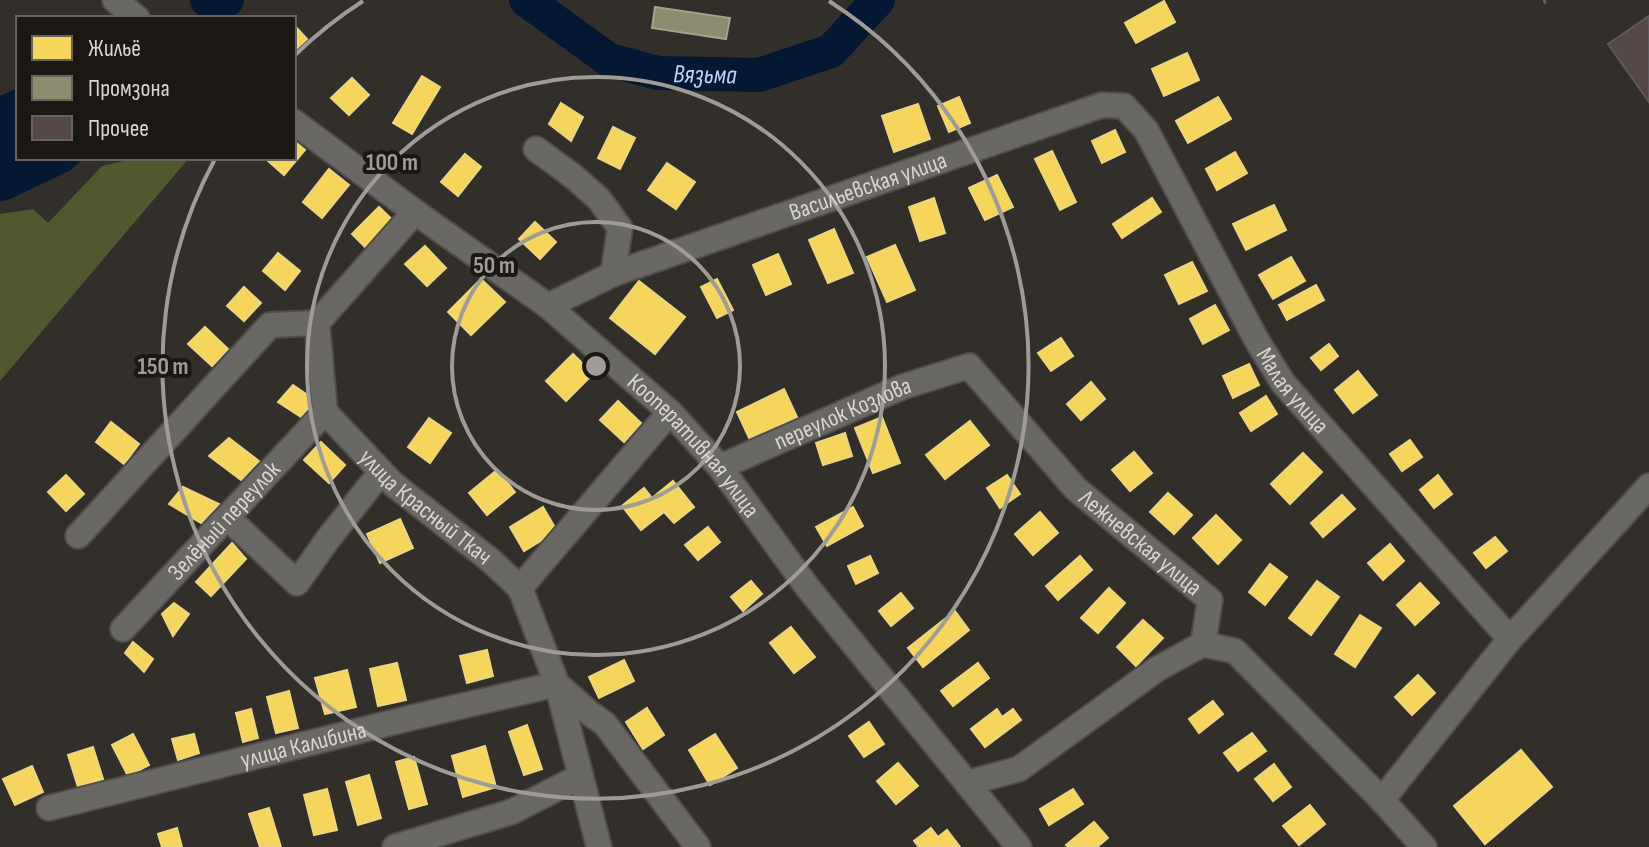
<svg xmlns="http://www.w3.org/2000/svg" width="1649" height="847" font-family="'Sofia Sans Condensed',sans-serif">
	<rect width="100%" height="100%" fill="#322e2a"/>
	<path fill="#51582e" d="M 137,158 L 189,158 L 0,381 L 0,214 L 33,209 L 48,223 L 102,166 Z"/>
	<path fill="#041733" d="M 18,88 L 18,158 L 84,158 L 71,170 L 8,200 L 0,201 L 0,96 Z"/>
	<g fill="#f6d55c" stroke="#edd57f" stroke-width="2">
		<path d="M 1164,1 L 1175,22 L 1136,43 L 1125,23 Z"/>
		<path d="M 294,25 L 307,39 L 294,51 Z"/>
		<path d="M 1187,53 L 1199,80 L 1164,96 L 1152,69 Z"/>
		<path d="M 422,76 L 440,87 L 412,134 L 393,123 Z"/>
		<path d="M 352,78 L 369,95 L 349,115 L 331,98 Z"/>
		<path d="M 959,97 L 970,123 L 949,132 L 938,106 Z"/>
		<path d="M 1218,97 L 1231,119 L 1188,143 L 1176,121 Z"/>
		<path d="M 561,103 L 583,117 L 571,141 L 549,124 Z"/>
		<path d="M 918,104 L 930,139 L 894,152 L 882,116 Z"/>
		<path d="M 613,127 L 635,138 L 620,169 L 598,158 Z"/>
		<path d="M 1115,130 L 1125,152 L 1102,163 L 1092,141 Z"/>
		<path d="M 294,141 L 305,150 L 284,175 L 267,160 L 268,158 L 294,158 Z"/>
		<path d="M 1052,151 L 1076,202 L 1060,210 L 1035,159 Z"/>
		<path d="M 1235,152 L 1247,173 L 1217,190 L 1206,169 Z"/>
		<path d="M 465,154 L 481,167 L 458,196 L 441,182 Z"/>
		<path d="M 667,163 L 695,182 L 676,209 L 648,190 Z"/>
		<path d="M 329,169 L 349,185 L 322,218 L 303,202 Z"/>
		<path d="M 997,175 L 1013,207 L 985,220 L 969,188 Z"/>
		<path d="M 934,198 L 945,233 L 920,241 L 909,207 Z"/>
		<path d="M 1152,198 L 1161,212 L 1122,238 L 1113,224 Z"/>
		<path d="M 1274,205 L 1286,230 L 1246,250 L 1233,224 Z"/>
		<path d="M 379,207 L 397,224 L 370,252 L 352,234 Z"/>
		<path d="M 535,222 L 556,242 L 540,259 L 519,239 Z"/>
		<path d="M 834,229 L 853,273 L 828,283 L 809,240 Z"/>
		<path d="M 895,245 L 915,290 L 887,302 L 867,257 Z"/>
		<path d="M 425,246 L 446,268 L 427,286 L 405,264 Z"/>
		<path d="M 278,253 L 300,271 L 285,290 L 263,271 Z"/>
		<path d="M 778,254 L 791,284 L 766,295 L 753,265 Z"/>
		<path d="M 1291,257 L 1305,281 L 1273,299 L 1259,275 Z"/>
		<path d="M 1192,262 L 1207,291 L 1179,304 L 1165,275 Z"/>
		<path d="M 481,279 L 505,302 L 471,335 L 448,312 Z"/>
		<path d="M 717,279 L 733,310 L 717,318 L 701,287 Z"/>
		<path d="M 639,281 L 685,317 L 655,354 L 610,318 Z"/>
		<path d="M 1316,285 L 1324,300 L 1287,320 L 1279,305 Z"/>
		<path d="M 244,287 L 261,303 L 244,321 L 227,306 Z"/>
		<path d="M 1215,305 L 1229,330 L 1203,344 L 1190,319 Z"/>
		<path d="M 205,327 L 228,349 L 212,366 L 188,344 Z"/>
		<path d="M 1061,338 L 1073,356 L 1051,371 L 1038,353 Z"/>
		<path d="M 1329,344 L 1338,356 L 1321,370 L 1311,358 Z"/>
		<path d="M 573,354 L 593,374 L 566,401 L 546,381 Z"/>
		<path d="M 1249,364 L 1259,385 L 1233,398 L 1223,376 Z"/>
		<path d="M 1358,371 L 1377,395 L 1353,413 L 1335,390 Z"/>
		<path d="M 1091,382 L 1105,399 L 1081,420 L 1067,404 Z"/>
		<path d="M 293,385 L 316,401 L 301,417 L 278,402 Z"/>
		<path d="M 784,389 L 797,417 L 750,440 L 737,412 Z"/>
		<path d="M 1266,396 L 1277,414 L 1251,431 L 1240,413 Z"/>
		<path d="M 618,401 L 641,423 L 624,442 L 600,420 Z"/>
		<path d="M 882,417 L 900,463 L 873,473 L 855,428 Z"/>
		<path d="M 429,418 L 451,433 L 430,463 L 408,447 Z"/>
		<path d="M 970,421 L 989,445 L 945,479 L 926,455 Z"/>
		<path d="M 111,422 L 139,444 L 124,464 L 96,442 Z"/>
		<path d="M 845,433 L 852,456 L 823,465 L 816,443 Z"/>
		<path d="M 229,438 L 259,461 L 241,480 L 209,456 Z"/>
		<path d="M 1410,440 L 1422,457 L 1402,471 L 1390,454 Z"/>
		<path d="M 321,442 L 345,465 L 329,483 L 304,460 Z"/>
		<path d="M 1134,452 L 1152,473 L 1130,491 L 1112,470 Z"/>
		<path d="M 1303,453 L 1322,472 L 1290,504 L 1271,484 Z"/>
		<path d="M 497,470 L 515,492 L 487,515 L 469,493 Z"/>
		<path d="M 66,475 L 84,494 L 66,511 L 48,492 Z"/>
		<path d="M 1007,475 L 1020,494 L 1000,508 L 987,488 Z"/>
		<path d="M 1438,475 L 1452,494 L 1434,508 L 1420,490 Z"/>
		<path d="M 673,481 L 694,507 L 674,523 L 664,512 L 641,530 L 622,506 L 644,488 L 652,498 Z"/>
		<path d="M 183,487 L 219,504 L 201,523 L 169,504 Z"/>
		<path d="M 1168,493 L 1192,515 L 1174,534 L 1150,512 Z"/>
		<path d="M 1342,495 L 1355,509 L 1323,537 L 1311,523 Z"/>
		<path d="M 543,507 L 557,531 L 524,551 L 510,527 Z"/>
		<path d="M 853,507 L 863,526 L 827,546 L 816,527 Z"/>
		<path d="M 1040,512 L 1058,533 L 1033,555 L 1015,534 Z"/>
		<path d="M 1216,515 L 1241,540 L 1218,564 L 1193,538 Z"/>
		<path d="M 400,519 L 413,548 L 380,563 L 367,534 Z"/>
		<path d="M 708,527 L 720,542 L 698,560 L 685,545 Z"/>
		<path d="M 1495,537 L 1507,551 L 1486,568 L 1474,553 Z"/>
		<path d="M 232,543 L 246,559 L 211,596 L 196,582 Z"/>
		<path d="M 1390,544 L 1404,561 L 1383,580 L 1368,563 Z"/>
		<path d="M 870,556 L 878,573 L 856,584 L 848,566 Z"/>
		<path d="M 1080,556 L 1092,570 L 1058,600 L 1046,586 Z"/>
		<path d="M 1270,564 L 1287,577 L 1265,605 L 1249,592 Z"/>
		<path d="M 751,581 L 762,594 L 743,611 L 731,597 Z"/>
		<path d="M 1317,581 L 1339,597 L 1311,635 L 1289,618 Z"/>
		<path d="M 1420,583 L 1439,603 L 1415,625 L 1397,605 Z"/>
		<path d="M 1109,588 L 1125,603 L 1098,633 L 1081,618 Z"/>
		<path d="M 901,593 L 913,608 L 891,626 L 879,611 Z"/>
		<path d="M 174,603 L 189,614 L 173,636 L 162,614 Z"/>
		<path d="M 955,611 L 969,630 L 923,667 L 908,648 Z"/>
		<path d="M 1360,615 L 1381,628 L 1355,667 L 1335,654 Z"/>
		<path d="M 1143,620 L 1163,638 L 1136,666 L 1117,647 Z"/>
		<path d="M 791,627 L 815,657 L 794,673 L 770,643 Z"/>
		<path d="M 133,642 L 153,659 L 144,672 L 125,653 Z"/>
		<path d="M 487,650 L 493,676 L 467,683 L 460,656 Z"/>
		<path d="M 624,660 L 634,681 L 599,698 L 589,677 Z"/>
		<path d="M 397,663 L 406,700 L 378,706 L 370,669 Z"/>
		<path d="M 978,663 L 989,678 L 953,706 L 941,691 Z"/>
		<path d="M 347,670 L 356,707 L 325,714 L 315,678 Z"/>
		<path d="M 1418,675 L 1435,693 L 1412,715 L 1395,697 Z"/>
		<path d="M 289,691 L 298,728 L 276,733 L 267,697 Z"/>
		<path d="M 1213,701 L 1223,714 L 1199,733 L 1189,719 Z"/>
		<path d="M 647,708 L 664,735 L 643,749 L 626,722 Z"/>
		<path d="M 251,709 L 258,738 L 243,742 L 236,713 Z"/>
		<path d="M 997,709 L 1002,717 L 1013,709 L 1021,720 L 985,747 L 971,729 Z"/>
		<path d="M 869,722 L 884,744 L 864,757 L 849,736 Z"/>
		<path d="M 527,725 L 542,769 L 524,775 L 509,732 Z"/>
		<path d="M 1252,733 L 1266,751 L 1238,771 L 1224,753 Z"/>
		<path d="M 133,734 L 149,765 L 128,776 L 112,745 Z"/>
		<path d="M 194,734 L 199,753 L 178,760 L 172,739 Z"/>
		<path d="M 715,734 L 737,768 L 710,785 L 689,750 Z"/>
		<path d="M 485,746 L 496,787 L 463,797 L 452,756 Z"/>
		<path d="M 93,747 L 103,779 L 78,787 L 68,755 Z"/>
		<path d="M 1521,750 L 1552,787 L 1485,844 L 1454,806 Z"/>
		<path d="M 414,757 L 427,804 L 409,809 L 396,762 Z"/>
		<path d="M 898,763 L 918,786 L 896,804 L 877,781 Z"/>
		<path d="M 1274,764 L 1291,787 L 1273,801 L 1255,779 Z"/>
		<path d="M 32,766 L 43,792 L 15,805 L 3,779 Z"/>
		<path d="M 369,775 L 381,818 L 358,825 L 346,782 Z"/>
		<path d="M 327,789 L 337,830 L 314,835 L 304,795 Z"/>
		<path d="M 1073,789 L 1083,804 L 1049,825 L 1040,809 Z"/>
		<path d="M 1310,805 L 1325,824 L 1299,845 L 1283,826 Z"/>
		<path d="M 269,808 L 281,847 L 260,847 L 249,814 Z"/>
		<path d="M 1094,822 L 1108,838 L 1097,847 L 1068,847 L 1066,845 Z"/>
		<path d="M 177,828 L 182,847 L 162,847 L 158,834 Z"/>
		<path d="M 931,828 L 938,837 L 947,830 L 960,847 L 919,847 L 914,841 Z"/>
	</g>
	<path fill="#8c8c6e" stroke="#a3a28b" stroke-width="2" d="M 655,7 L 730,18 L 726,39 L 652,28 Z"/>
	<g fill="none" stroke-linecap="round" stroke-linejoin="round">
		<g stroke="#041733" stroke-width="34">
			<path d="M 207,0 L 217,7 L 227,0"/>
			<path id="s1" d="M 526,0 L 609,60 L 658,73 L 759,75 L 831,51 L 878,0"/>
		</g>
	</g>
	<path fill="#544847" stroke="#5d5958" stroke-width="2" d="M 1649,16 L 1649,102 L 1608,44 Z"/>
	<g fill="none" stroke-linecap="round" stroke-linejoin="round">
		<g stroke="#4f4c49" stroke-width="28">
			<g id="minor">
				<path d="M 115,0 L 137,18"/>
				<path id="s2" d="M 294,122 L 415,212 L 548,306 L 670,412 L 720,467 L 808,588 L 1019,847"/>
				<path d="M 536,149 L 574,177 L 599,199 L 620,228 L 613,274"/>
				<path id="s3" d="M 548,306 L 613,274 L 1102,105 L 1124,106 L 1146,130 L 1256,339 L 1283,383 L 1510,639"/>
				<path id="s4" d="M 317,323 L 325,412 L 393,484 L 490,560 L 520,588 L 557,684 L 599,847"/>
				<path id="s5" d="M 720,467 L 902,387 L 969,366 L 1076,489 L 1210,600 L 1203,644"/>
				<path d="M 228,518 L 297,583 L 328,539 L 381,472"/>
				<path d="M 78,536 L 270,325 L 317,323 L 415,212"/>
				<path d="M 520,588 L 670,412"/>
				<path id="s6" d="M 123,629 L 325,412"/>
				<path d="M 1203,644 L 1235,651 L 1382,800 L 1424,847"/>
				<path d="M 967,783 L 1019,769 L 1157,669 L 1203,644"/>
				<path d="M 1382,800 L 1510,639 L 1649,486"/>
				<path id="s7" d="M 49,808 L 410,718 L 557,684 L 588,712 L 605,724 L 698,847"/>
				<path d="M 395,847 L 511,812 L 581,776"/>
			</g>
		</g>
		<path stroke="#656460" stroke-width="3" stroke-dasharray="4 4" stroke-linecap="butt" d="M 1544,0 L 1547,7"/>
		<use href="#minor" stroke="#6a6865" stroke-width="24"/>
	</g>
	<g fill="none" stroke="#9f9b96" stroke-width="4">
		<circle cx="596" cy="366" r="144"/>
		<circle cx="596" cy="366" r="289"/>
		<path d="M295 55A433 433 0 0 1 363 1M829 1A433 433 0 1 1 215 159"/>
	</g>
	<g text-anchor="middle" stroke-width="8" stroke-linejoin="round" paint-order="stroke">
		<g font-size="24" fill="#d9d6d0" stroke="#1b1814">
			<text dy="8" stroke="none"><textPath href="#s3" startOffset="342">Васильевская улица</textPath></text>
			<text dy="8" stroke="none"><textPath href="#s3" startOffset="944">Малая улица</textPath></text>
			<text dy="8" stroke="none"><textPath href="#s5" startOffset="134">переулок Козлова</textPath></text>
			<text dy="8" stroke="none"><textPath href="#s2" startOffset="516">Кооперативная улица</textPath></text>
			<text dy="8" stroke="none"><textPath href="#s4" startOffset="228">улица Красный Ткач</textPath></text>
			<text dy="8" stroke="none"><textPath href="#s6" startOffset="148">Зелёный переулок</textPath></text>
			<text dy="8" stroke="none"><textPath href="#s5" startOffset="516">Лежневская улица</textPath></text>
			<text dy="8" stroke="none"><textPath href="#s7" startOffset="262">улица Калибина</textPath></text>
		</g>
		<g font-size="26" font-style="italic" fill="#b7d6fa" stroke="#1b1814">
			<text dy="9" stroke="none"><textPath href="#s1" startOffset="200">Вязьма</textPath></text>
		</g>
	</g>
	<circle cx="596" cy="366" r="12" fill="#9f9b96" stroke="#1b1814" stroke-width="4"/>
	<g font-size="24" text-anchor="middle" font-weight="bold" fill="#9f9b96" stroke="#1b1814" stroke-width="8" stroke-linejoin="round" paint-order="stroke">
		<text x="392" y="170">100 m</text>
		<text x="494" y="273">50 m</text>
		<text x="163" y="374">150 m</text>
	</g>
	<rect x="16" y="16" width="280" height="144" fill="#1b1814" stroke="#67645f" stroke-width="2"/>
	<rect x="32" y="36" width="40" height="24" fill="#f6d55c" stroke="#67645f" stroke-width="2"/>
	<text x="88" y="56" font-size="24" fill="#d9d6d0">Жильё</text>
	<rect x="32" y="76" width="40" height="24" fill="#8c8c6e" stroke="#67645f" stroke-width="2"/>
	<text x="88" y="96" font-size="24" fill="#d9d6d0">Промзона</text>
	<rect x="32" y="116" width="40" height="24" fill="#544847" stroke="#67645f" stroke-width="2"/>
	<text x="88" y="136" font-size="24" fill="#d9d6d0">Прочее</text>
</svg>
